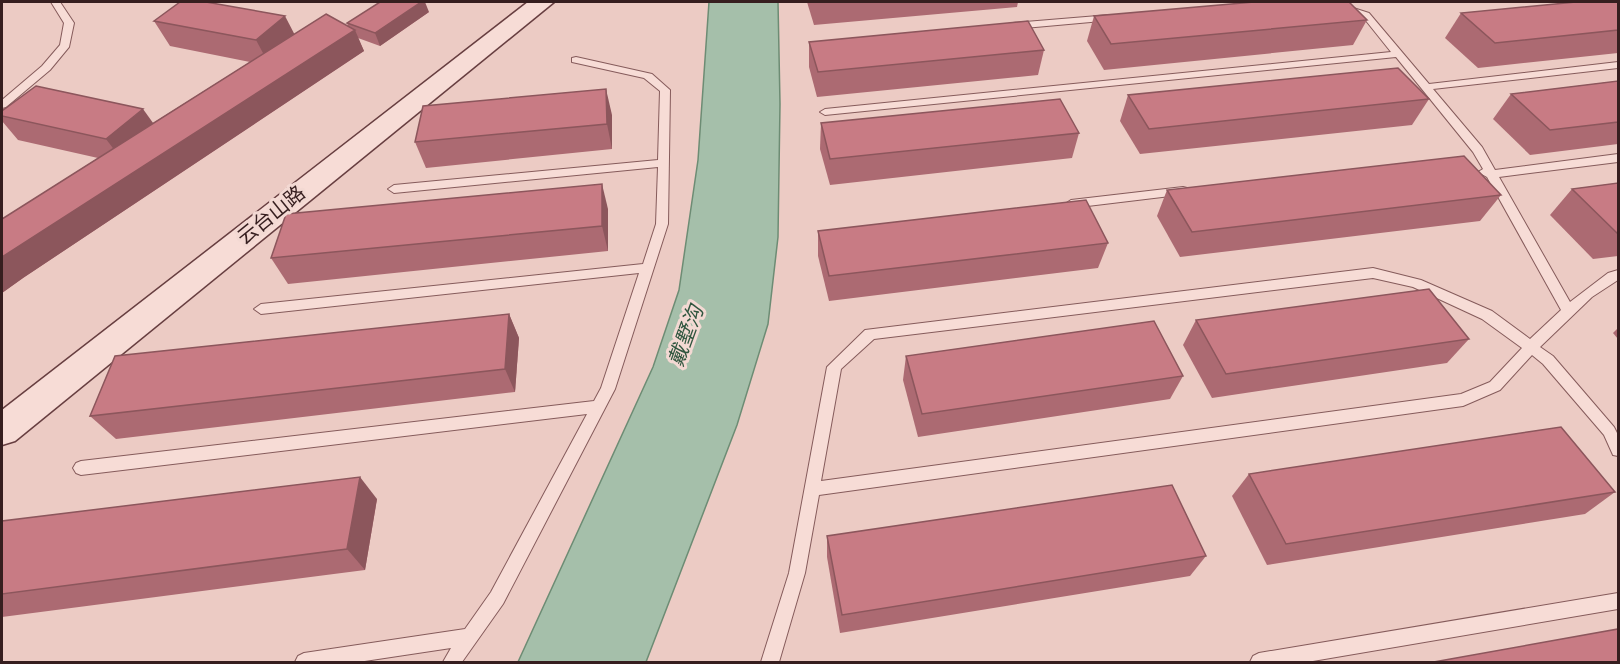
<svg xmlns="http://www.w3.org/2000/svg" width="1620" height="664" font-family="'Source Serif 4','Noto Sans SC',serif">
	<rect width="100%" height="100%" fill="#eccbc4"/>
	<path fill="#a5bfaa" stroke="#6d8c74" stroke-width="1.5" d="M 709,2 L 778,2 L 780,104 L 778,237 L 768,324 L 737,425 L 646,662 L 518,662 L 653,367 L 679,290 L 698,160 Z"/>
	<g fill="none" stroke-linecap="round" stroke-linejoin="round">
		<g stroke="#855b5b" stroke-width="2">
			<g id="lane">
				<path d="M 51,2 L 60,2 L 74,23 L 69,47 L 50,70 L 6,107 L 2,108 L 2,100 L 42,66 L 60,45 L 64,23 Z"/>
				<path d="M 1344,5 L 1369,13 L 1429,84 L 1618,62 L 1618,68 L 1433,89 L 1482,147 L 1495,170 L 1618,154 L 1618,162 L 1499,177 L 1570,302 L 1608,273 L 1618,270 L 1618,280 L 1592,297 L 1540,347 L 1553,356 L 1614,427 L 1618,435 L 1618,456 L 1613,455 L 1604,435 L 1543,364 L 1532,355 L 1500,390 L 1463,406 L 819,495 L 805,573 L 779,662 L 761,662 L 789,573 L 827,367 L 865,330 L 1373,268 L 1421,280 L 1492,311 L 1530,339 L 1561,310 L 1487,177 L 1478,172 L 1483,169 L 1473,152 L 1396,57 L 825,115 L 820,112 L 825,109 L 1391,52 L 1363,17 L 1341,10 L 1339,8 ZM 1373,278 L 1413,287 L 1482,319 L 1522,348 L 1490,382 L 1461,394 L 821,481 L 841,369 L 874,339 Z"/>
				<path d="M 1110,15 L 1113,16 L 1113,20 L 1013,29 L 1008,26 L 1013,23 Z"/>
				<path d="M 576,57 L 652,74 L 670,90 L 668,224 L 615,389 L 503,604 L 462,662 L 443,662 L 451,648 L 358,662 L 295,662 L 298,656 L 304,653 L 465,629 L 491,592 L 587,414 L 81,475 L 76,473 L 73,468 L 76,463 L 81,461 L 594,401 L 601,388 L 639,273 L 261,314 L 254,309 L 261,304 L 643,264 L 656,224 L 658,167 L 394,193 L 388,189 L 394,185 L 658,160 L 660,91 L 644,78 L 572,62 L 572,58 Z"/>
				<path d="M 1183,187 L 1187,188 L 1189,191 L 1187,194 L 1071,208 L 1065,204 L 1071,200 Z"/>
				<path d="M 1618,593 L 1618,609 L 1307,662 L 1250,662 L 1253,656 L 1259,653 Z"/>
			</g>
		</g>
		<g stroke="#673e40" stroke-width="3">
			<path id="secondary" d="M 528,2 L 554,2 L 15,441 L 2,445 L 2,410 Z"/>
		</g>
		<use href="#lane" fill="#f7dcd6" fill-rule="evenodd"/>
		<use href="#secondary" fill="#f7dcd6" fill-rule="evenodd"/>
	</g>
	<g fill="#ac6a72">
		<path d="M 807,2 L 1018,2 L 1017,7 L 814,25 Z"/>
		<path d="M 1618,2 L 1618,53 L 1478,68 L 1445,38 L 1461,13 Z"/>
		<path d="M 429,12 L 380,46 L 358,38 L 364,51 L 23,278 L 2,293 L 2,219 L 98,158 L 18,140 L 2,121 L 2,111 L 153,123 L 250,62 L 170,46 L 154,21 L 294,34 L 348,26 L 347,23 Z"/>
		<path d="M 1094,16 L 1367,20 L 1353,45 L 1104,70 L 1087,41 Z"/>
		<path d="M 809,42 L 1044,50 L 1038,75 L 817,97 L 809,67 Z"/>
		<path d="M 1618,81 L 1618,144 L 1530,155 L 1493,119 L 1511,94 Z"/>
		<path d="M 1128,95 L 1429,99 L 1412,125 L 1140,154 L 1120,121 Z"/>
		<path d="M 612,115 L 612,149 L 426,168 L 415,142 Z"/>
		<path d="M 821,123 L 1079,133 L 1072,158 L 830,185 L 820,149 Z"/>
		<path d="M 1618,183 L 1618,256 L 1593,259 L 1550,215 L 1572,189 Z"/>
		<path d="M 1167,190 L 1501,195 L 1480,221 L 1180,257 L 1157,216 Z"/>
		<path d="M 608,209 L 608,251 L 288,284 L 271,258 Z"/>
		<path d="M 818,231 L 1108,243 L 1098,268 L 829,301 L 818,256 Z"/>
		<path d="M 509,314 L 519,338 L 515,392 L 116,439 L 90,416 Z"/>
		<path d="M 1196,320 L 1469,339 L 1447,363 L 1212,398 L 1183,345 Z"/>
		<path d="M 1618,328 L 1618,339 L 1613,333 Z"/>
		<path d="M 906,356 L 1183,376 L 1170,399 L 918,437 L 903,380 Z"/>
		<path d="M 1249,474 L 1615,492 L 1585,514 L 1267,565 L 1232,496 Z"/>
		<path d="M 377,499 L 365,570 L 2,617 L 2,521 Z"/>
		<path d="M 827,536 L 1206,556 L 1190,576 L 840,633 L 827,557 Z"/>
	</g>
	<g fill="#8c565c">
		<path d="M 421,2 L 425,2 L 429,12 L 380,46 L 375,33 Z"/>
		<path d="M 285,16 L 298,41 L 270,66 L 256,40 Z"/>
		<path d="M 355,30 L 364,51 L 23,278 L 2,293 L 2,257 Z"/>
		<path d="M 606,89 L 612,115 L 612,149 L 607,124 Z"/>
		<path d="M 143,109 L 161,134 L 125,164 L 106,139 Z"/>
		<path d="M 602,184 L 608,209 L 608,251 L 602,226 Z"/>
		<path d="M 509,314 L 519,338 L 515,392 L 505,369 Z"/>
		<path d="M 360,477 L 377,499 L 365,570 L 347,549 Z"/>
	</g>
	<g fill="#c87b84" stroke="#8c565c" stroke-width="1.5">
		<path d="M 180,2 L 206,2 L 285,16 L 256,40 L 154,21 Z"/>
		<path d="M 380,2 L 421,2 L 375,33 L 347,23 Z"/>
		<path d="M 1254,2 L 1349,2 L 1367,20 L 1111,44 L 1094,16 Z"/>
		<path d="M 1576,2 L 1618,2 L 1618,30 L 1495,43 L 1461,13 Z"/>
		<path d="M 326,14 L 355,30 L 2,257 L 2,219 Z"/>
		<path d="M 1028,21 L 1044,50 L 818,72 L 809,42 Z"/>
		<path d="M 1398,68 L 1429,99 L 1149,129 L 1128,95 Z"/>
		<path d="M 1618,81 L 1618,122 L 1550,130 L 1511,94 Z"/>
		<path d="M 36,86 L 143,109 L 106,139 L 2,116 L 2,111 Z"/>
		<path d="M 606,89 L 607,124 L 415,142 L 423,106 Z"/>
		<path d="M 1060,99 L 1079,133 L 830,159 L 821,123 Z"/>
		<path d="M 1464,156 L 1501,195 L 1192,232 L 1167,190 Z"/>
		<path d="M 1618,183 L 1618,234 L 1572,189 Z"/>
		<path d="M 602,184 L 602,226 L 271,258 L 286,214 Z"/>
		<path d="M 1086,200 L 1108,243 L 829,276 L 818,231 Z"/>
		<path d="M 1429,289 L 1469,339 L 1226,374 L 1196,320 Z"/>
		<path d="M 509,314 L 505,369 L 90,416 L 115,356 Z"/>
		<path d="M 1154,321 L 1183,376 L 922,414 L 906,356 Z"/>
		<path d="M 1561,427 L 1615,492 L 1286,544 L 1249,474 Z"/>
		<path d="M 360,477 L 347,549 L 2,594 L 2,521 Z"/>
		<path d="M 1172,485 L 1206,556 L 842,615 L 827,536 Z"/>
		<path d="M 1618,629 L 1618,663 L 1428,663 Z"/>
	</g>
	<g text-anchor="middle" stroke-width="6" stroke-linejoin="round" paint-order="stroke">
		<g font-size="20" fill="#361e1f" stroke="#f3d9d3">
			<text transform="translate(271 215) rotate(-39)" y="7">云台山路</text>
		</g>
		<g font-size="21" font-style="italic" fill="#2f553e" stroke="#f3d9d3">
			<text transform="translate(686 336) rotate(-70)" y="7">戴墅沟</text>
		</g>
	</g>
	<rect width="1620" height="664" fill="none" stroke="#361e1f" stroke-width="6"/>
</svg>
